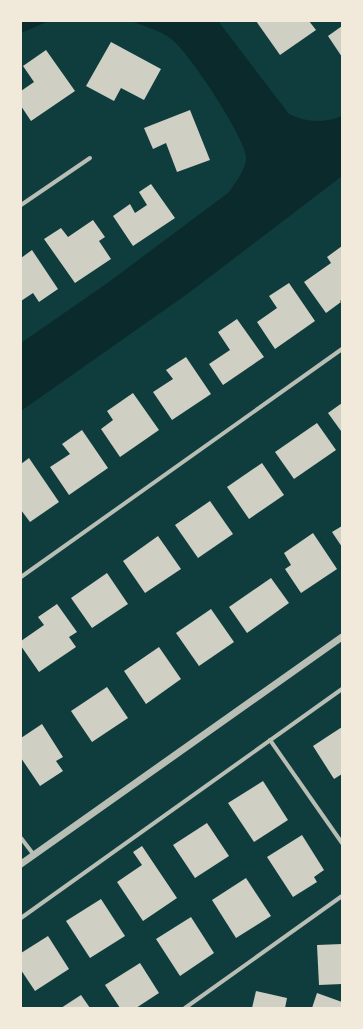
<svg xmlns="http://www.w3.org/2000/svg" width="363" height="1029" font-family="'IBM Plex Sans',sans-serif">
	<rect width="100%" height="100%" fill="#0f3d3e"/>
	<g fill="#0a2a2b">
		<path d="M 21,21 L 49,21 L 21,33 Z"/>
		<path d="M 131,21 L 218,21 L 289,114 C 307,123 324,123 342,116 L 342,176 L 190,292 L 21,411 L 21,343 L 106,284 L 228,193 C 235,184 247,168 246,156 C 244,136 187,49 170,38 C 159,30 144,26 131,21 Z"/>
	</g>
	<g fill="#cfcfc3">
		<path d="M 256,21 L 309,21 L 316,30 L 280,55 Z"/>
		<path d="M 342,26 L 342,57 L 328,36 Z"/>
		<path d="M 111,42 L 161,69 L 144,100 L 121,88 L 114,101 L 86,86 Z"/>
		<path d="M 46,50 L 75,91 L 31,121 L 21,106 L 21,91 L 34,82 L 23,66 Z"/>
		<path d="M 190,110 L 210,160 L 177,172 L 166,143 L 153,149 L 144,128 Z"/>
		<path d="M 151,184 L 175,218 L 133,246 L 113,216 L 130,204 L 135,213 L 147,205 L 139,192 Z"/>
		<path d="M 93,220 L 105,237 L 99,241 L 111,259 L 75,283 L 44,239 L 61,228 L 68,237 Z"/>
		<path d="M 342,246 L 342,299 L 340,301 L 341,302 L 326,313 L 304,282 L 331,263 L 327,257 Z"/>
		<path d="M 32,250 L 58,289 L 39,302 L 33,293 L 21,301 L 21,258 Z"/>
		<path d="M 289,283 L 315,321 L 275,349 L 257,322 L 277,308 L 269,296 Z"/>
		<path d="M 237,319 L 264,357 L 223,385 L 209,364 L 230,350 L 218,332 Z"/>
		<path d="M 186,357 L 211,394 L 172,420 L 153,392 L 173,379 L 166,370 Z"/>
		<path d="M 133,393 L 159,430 L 120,457 L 101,429 L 113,420 L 107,411 Z"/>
		<path d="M 342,403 L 342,430 L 341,431 L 328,413 Z"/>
		<path d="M 317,423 L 336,450 L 294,479 L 275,452 Z"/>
		<path d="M 82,430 L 108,468 L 69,495 L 50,467 L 70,454 L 62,444 Z"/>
		<path d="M 29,458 L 59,502 L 30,522 L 21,510 L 21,464 Z"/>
		<path d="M 262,463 L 284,495 L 249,519 L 227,487 Z"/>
		<path d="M 210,501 L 233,534 L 198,558 L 175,525 Z"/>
		<path d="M 342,526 L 342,547 L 332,532 Z"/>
		<path d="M 313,533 L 337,569 L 301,593 L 285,569 L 291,565 L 284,553 Z"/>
		<path d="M 158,536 L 181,569 L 145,593 L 123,561 Z"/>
		<path d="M 107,573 L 128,604 L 92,628 L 71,598 Z"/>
		<path d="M 271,578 L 289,603 L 247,633 L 229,607 Z"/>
		<path d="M 57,604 L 77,632 L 69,637 L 76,647 L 39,672 L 21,646 L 21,641 L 44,625 L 38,617 Z"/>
		<path d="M 211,609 L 234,642 L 199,666 L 176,633 Z"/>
		<path d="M 159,647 L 181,679 L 146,704 L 124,671 Z"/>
		<path d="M 107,687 L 128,718 L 92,742 L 71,711 Z"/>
		<path d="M 42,724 L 63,757 L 56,761 L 63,771 L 40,786 L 21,758 L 21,738 Z"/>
		<path d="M 342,727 L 342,774 L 334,779 L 313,746 Z"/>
		<path d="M 263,781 L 288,820 L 254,842 L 228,803 Z"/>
		<path d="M 207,823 L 229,856 L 195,878 L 173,845 Z"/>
		<path d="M 302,835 L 324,870 L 314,877 L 317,882 L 293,897 L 267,857 Z"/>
		<path d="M 142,846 L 177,898 L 143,921 L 117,882 L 142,865 L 133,852 Z"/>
		<path d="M 246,878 L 271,916 L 236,938 L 212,900 Z"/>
		<path d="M 101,899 L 125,936 L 90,958 L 66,921 Z"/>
		<path d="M 191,917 L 214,953 L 180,976 L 156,939 Z"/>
		<path d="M 48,936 L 69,969 L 35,991 L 21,970 L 21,953 Z"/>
		<path d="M 342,944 L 342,984 L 319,985 L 317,945 Z"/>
		<path d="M 140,963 L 159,993 L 136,1008 L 120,1008 L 105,985 Z"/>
		<path d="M 256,991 L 287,998 L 285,1008 L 252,1008 Z"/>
		<path d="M 317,993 L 342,1002 L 342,1008 L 312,1008 Z"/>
		<path d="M 81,995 L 90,1008 L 61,1008 Z"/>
	</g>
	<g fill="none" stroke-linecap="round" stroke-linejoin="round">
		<g stroke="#b8beb3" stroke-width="4">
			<path d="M 21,205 L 90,158"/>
			<path d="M 21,577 L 342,349"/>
			<path d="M 270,740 L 342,843"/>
			<path d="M 21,838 L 34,855"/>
			<path d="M 21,918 L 342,689"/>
			<path d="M 185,1008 L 342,896"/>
		</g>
		<path stroke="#b8beb3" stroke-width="7" d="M 21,864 L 342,637"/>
	</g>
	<rect width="363" height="1029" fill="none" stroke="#f1e9da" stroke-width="44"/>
</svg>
